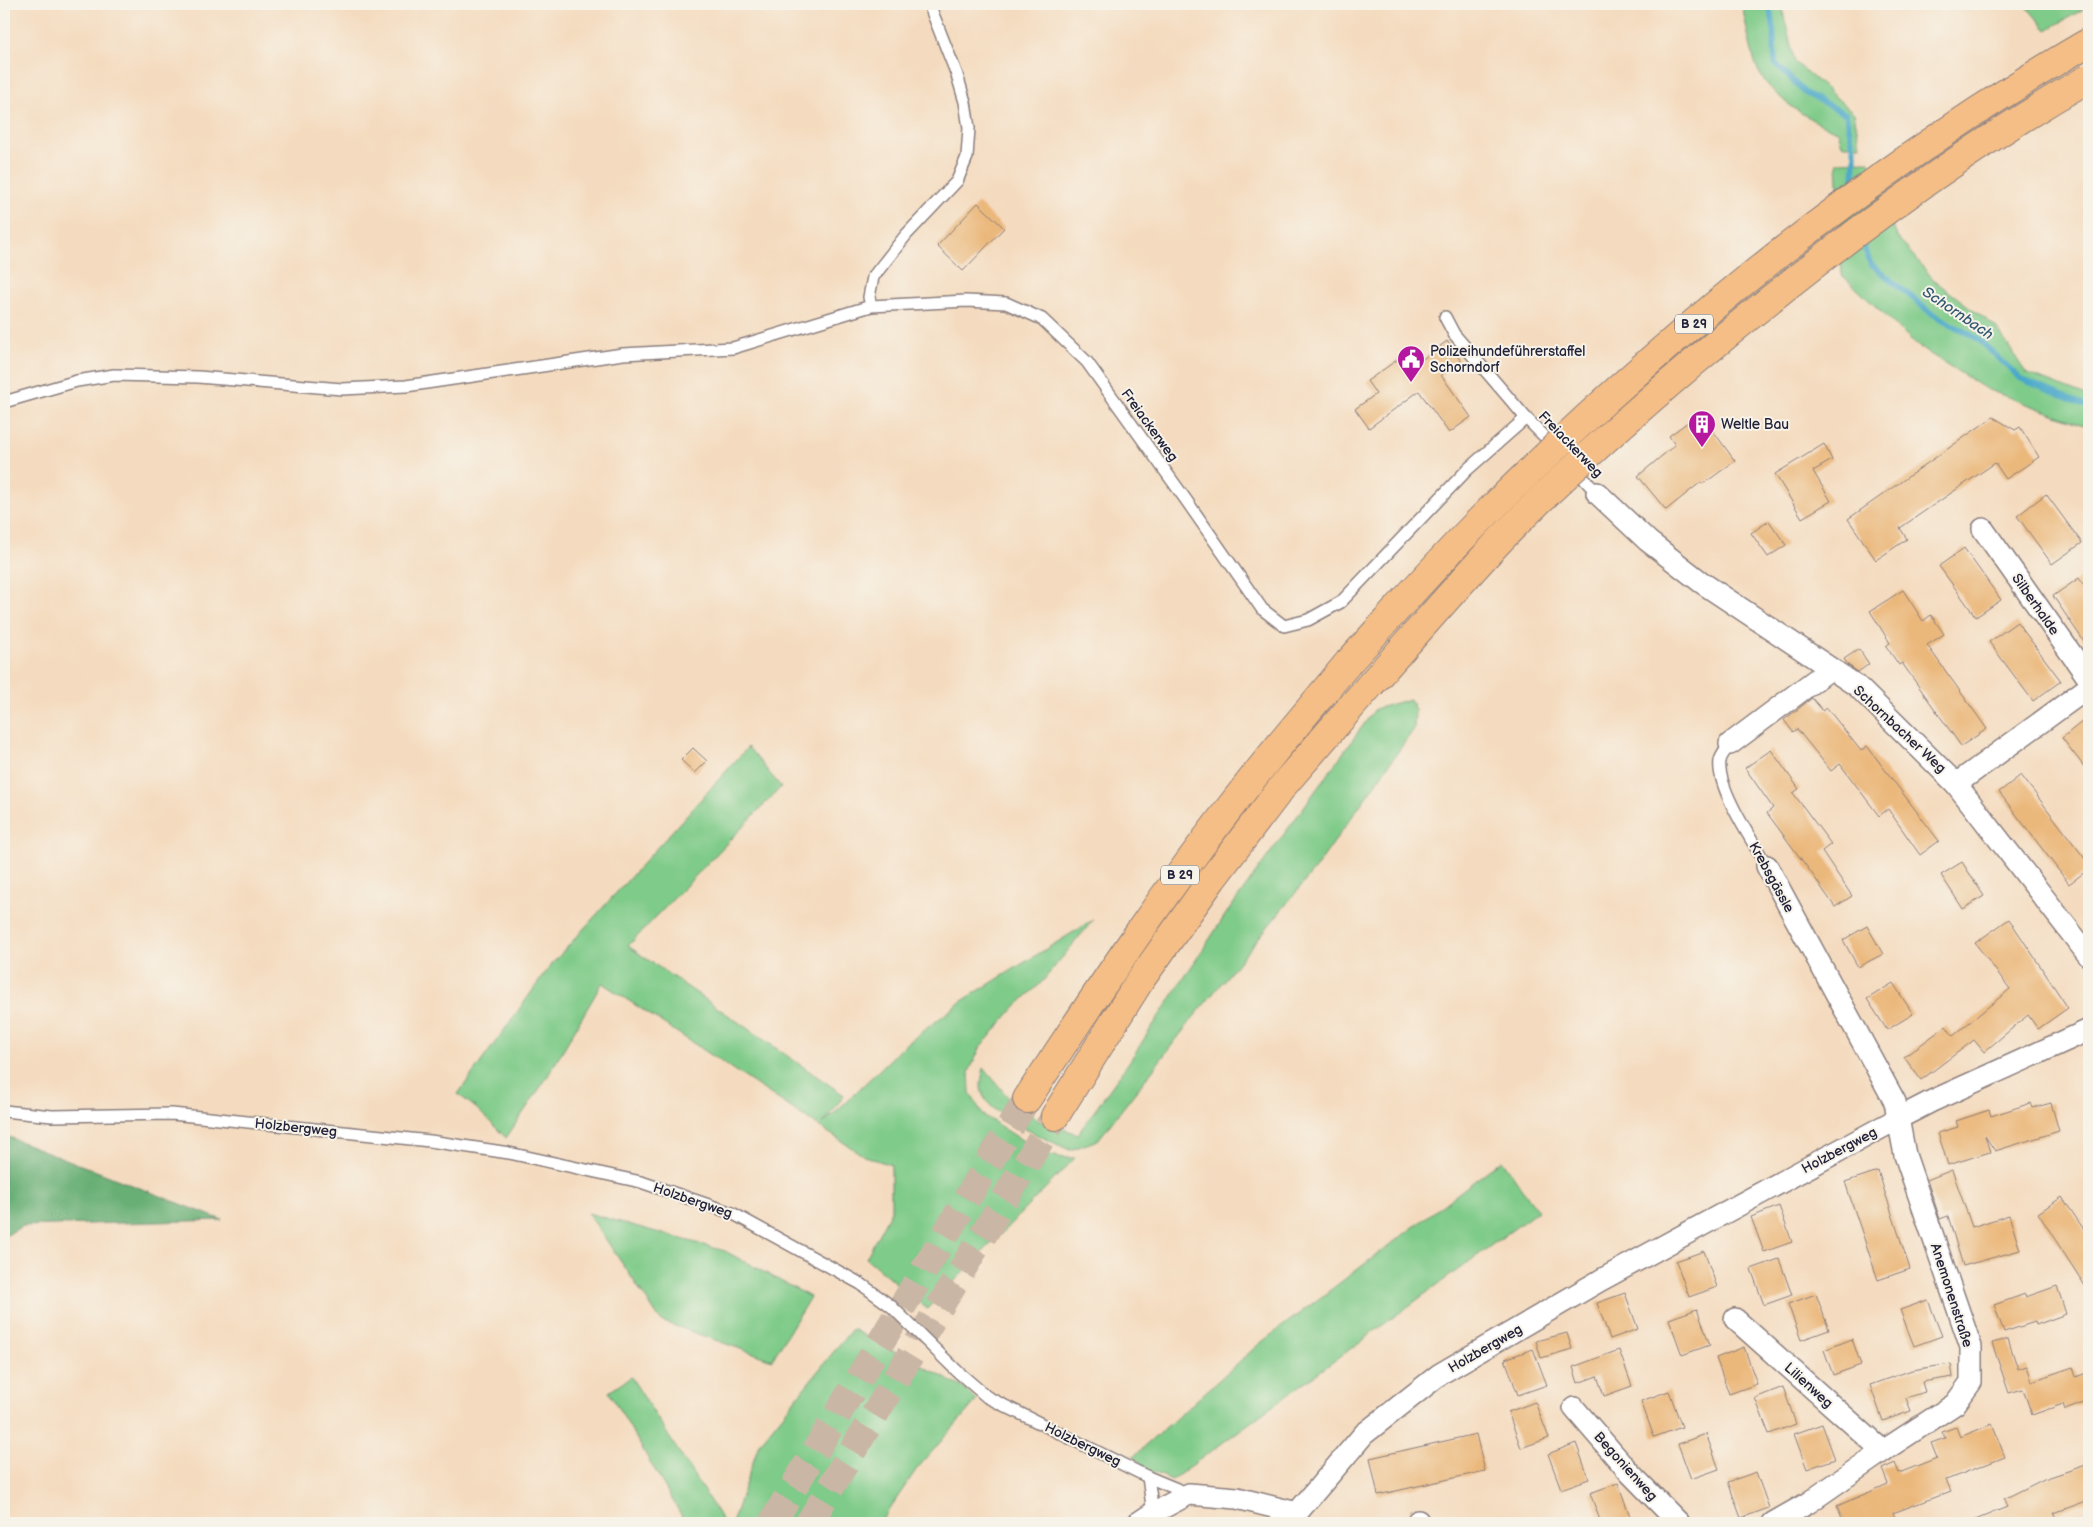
<svg xmlns="http://www.w3.org/2000/svg" width="2093" height="1527" font-family="'Balsamiq Sans',sans-serif">
	<rect width="100%" height="100%" fill="#f7f3e8"/>
	<filter id="ink" filterUnits="userSpaceOnUse"><feTurbulence type="fractalNoise" baseFrequency=".02" numOctaves="2"/><feDisplacementMap in="SourceGraphic" scale="10" xChannelSelector="R" yChannelSelector="G"/><feConvolveMatrix kernelMatrix="1 2 1 2 8 2 1 2 1" color-interpolation-filters="sRGB"/></filter>
	<filter id="wash" filterUnits="userSpaceOnUse"><feTurbulence type="fractalNoise" baseFrequency=".0096" numOctaves="4" result="noise"/><feDisplacementMap in="SourceGraphic" scale="20" xChannelSelector="R" yChannelSelector="G"/><feGaussianBlur stdDeviation="1.12" result="paint"/><feColorMatrix in="noise" values="0 0 0 0 0 0 0 0 0 0 0 0 0 0 0 0 0 1.4 0 .05"/><feComposite in="paint" operator="in"/></filter>
	<g filter="url(#wash)">
		<rect width="100%" height="100%" fill="#f4dbbf"/>
		<g fill="#7fcb89" stroke="#507662">
			<path d="M 1742,4 L 1781,4 L 1795,62 L 1854,113 L 1860,145 L 1842,145 L 1838,131 C 1812,123 1772,97 1759,72 C 1752,59 1745,20 1742,4 Z"/>
			<path d="M 2024,4 L 2089,4 L 2089,6 L 2047,30 Z"/>
			<path d="M 1869,161 L 1897,237 L 1935,281 L 1996,327 L 2026,373 L 2089,397 L 2089,427 L 1986,389 L 1919,347 L 1842,275 L 1837,162 Z"/>
			<path d="M 1410,699 L 1415,710 L 1414,729 L 1315,869 L 1193,1018 L 1098,1140 L 1070,1150 C 1048,1140 992,1117 983,1095 C 979,1086 982,1077 984,1068 L 1012,1102 L 1038,1120 L 1078,1134 L 1129,1062 L 1226,914 L 1375,709 Z"/>
			<path d="M 748,747 L 781,787 L 628,946 L 844,1095 L 823,1124 L 904,1046 L 962,1001 L 1093,920 L 1042,982 L 1014,1008 L 980,1048 L 969,1072 L 970,1093 L 983,1115 L 1042,1153 L 1063,1158 L 1075,1158 L 927,1309 L 866,1258 L 891,1211 L 891,1165 L 864,1156 L 602,983 L 546,1079 L 506,1138 L 476,1108 L 458,1094 L 551,965 Z"/>
			<path d="M 1502,1160 L 1538,1211 L 1172,1480 L 1151,1471 L 1133,1457 L 1259,1344 Z"/>
			<path d="M 588,1213 L 725,1251 L 810,1297 L 772,1360 L 661,1321 Z"/>
			<path d="M 852,1329 L 962,1387 L 977,1400 L 916,1470 L 880,1523 L 732,1523 L 759,1444 Z"/>
			<path d="M 631,1377 L 724,1523 L 686,1523 L 609,1392 Z"/>
		</g>
		<path fill="#67af75" stroke="#446858" d="M 4,1135 L 222,1220 L 22,1226 L 4,1237 Z"/>
		<g fill="none" stroke-linecap="round" stroke-linejoin="round">
			<g stroke="#4aa8c9" stroke-width="5.5">
				<path d="M 1768,4 L 1773,22 L 1775,63 L 1805,93 L 1846,114 L 1855,154 L 1854,187"/>
				<path d="M 1860,238 L 1871,264 L 1931,313 L 1978,339 L 2021,379 L 2089,407"/>
			</g>
		</g>
		<g id="blocks">
			<g fill="#ebb87c">
				<path d="M 978,203 L 1004,228 L 963,271 L 937,246 Z"/>
				<path d="M 1447,341 L 1461,361 L 1441,375 L 1471,417 L 1449,433 L 1419,391 L 1369,428 L 1355,409 L 1376,394 L 1367,381 L 1407,353 L 1416,364 Z"/>
				<path d="M 1700,413 L 1735,461 L 1703,484 L 1701,482 L 1666,510 L 1638,476 L 1675,445 L 1669,436 Z"/>
				<path d="M 1993,417 L 2015,430 L 2020,427 L 2039,457 L 2006,479 L 1995,463 L 1900,528 L 1907,539 L 1876,560 L 1848,519 Z"/>
				<path d="M 1824,444 L 1832,460 L 1813,471 L 1831,501 L 1802,518 L 1775,474 Z"/>
				<path d="M 2046,494 L 2082,543 L 2052,564 L 2017,516 Z"/>
				<path d="M 1769,521 L 1786,545 L 1768,557 L 1751,533 Z"/>
				<path d="M 1964,548 L 2001,600 L 1976,617 L 1939,566 Z"/>
				<path d="M 2079,578 L 2089,593 L 2089,649 L 2053,596 Z"/>
				<path d="M 1903,590 L 1923,621 L 1931,615 L 1944,634 L 1927,645 L 1987,729 L 1961,746 L 1902,663 L 1899,665 L 1886,646 L 1890,643 L 1870,611 Z"/>
				<path d="M 2017,622 L 2061,681 L 2033,701 L 1989,642 Z"/>
				<path d="M 1859,649 L 1869,664 L 1858,672 L 1848,665 L 1844,659 Z"/>
				<path d="M 1812,698 L 1823,711 L 1827,708 L 1861,751 L 1867,746 L 1939,841 L 1920,855 L 1888,809 L 1879,816 L 1840,764 L 1831,771 L 1797,729 L 1793,732 L 1784,720 Z"/>
				<path d="M 2089,716 L 2089,773 L 2062,738 Z"/>
				<path d="M 693,748 L 707,761 L 695,773 L 681,760 Z"/>
				<path d="M 1771,750 L 1799,789 L 1793,793 L 1831,844 L 1822,851 L 1852,896 L 1835,907 L 1810,871 L 1767,813 L 1773,808 L 1745,768 Z"/>
				<path d="M 2021,775 L 2089,864 L 2089,869 L 2069,884 L 1999,792 Z"/>
				<path d="M 1962,862 L 1984,896 L 1963,909 L 1941,875 Z"/>
				<path d="M 2009,919 L 2068,1008 L 2038,1029 L 2028,1015 L 1984,1052 L 1974,1040 L 1921,1080 L 1904,1057 L 1946,1026 L 1953,1036 L 2010,989 L 1975,943 Z"/>
				<path d="M 1867,926 L 1883,954 L 1858,967 L 1843,940 Z"/>
				<path d="M 1893,983 L 1913,1014 L 1887,1030 L 1867,999 Z"/>
				<path d="M 2031,1103 L 2033,1108 L 2051,1103 L 2059,1131 L 1995,1151 L 1985,1136 L 1990,1152 L 1948,1165 L 1938,1133 L 1958,1127 L 1956,1121 L 1989,1110 L 1991,1116 Z"/>
				<path d="M 1952,1170 L 1972,1227 L 2009,1215 L 2020,1250 L 1963,1266 L 1948,1216 L 1940,1219 L 1927,1180 Z"/>
				<path d="M 1878,1171 L 1910,1269 L 1878,1280 L 1845,1182 Z"/>
				<path d="M 2062,1197 L 2089,1237 L 2089,1292 L 2038,1213 Z"/>
				<path d="M 1779,1206 L 1792,1242 L 1764,1252 L 1751,1217 Z"/>
				<path d="M 1704,1251 L 1717,1287 L 1689,1297 L 1676,1261 Z"/>
				<path d="M 1779,1259 L 1792,1295 L 1764,1305 L 1751,1269 Z"/>
				<path d="M 2057,1286 L 2066,1314 L 2036,1325 L 2035,1322 L 2004,1332 L 1994,1305 L 2025,1294 L 2026,1297 Z"/>
				<path d="M 1625,1293 L 1638,1329 L 1610,1339 L 1597,1303 Z"/>
				<path d="M 1816,1294 L 1829,1330 L 1801,1340 L 1788,1304 Z"/>
				<path d="M 1928,1300 L 1942,1336 L 1914,1346 L 1900,1310 Z"/>
				<path d="M 1697,1309 L 1710,1345 L 1682,1355 L 1669,1319 Z"/>
				<path d="M 1567,1333 L 1572,1349 L 1541,1358 L 1536,1341 Z"/>
				<path d="M 1852,1339 L 1861,1365 L 1833,1375 L 1824,1350 Z"/>
				<path d="M 2008,1339 L 2018,1369 L 2027,1366 L 2032,1381 L 2073,1367 L 2076,1377 L 2089,1372 L 2089,1401 L 2065,1410 L 2063,1404 L 2032,1415 L 2023,1389 L 2009,1393 L 1992,1343 Z"/>
				<path d="M 1744,1347 L 1757,1384 L 1729,1394 L 1716,1358 Z"/>
				<path d="M 1533,1349 L 1547,1385 L 1518,1395 L 1505,1359 Z"/>
				<path d="M 1619,1350 L 1632,1386 L 1604,1396 L 1597,1376 L 1578,1383 L 1573,1367 Z"/>
				<path d="M 1951,1364 L 1953,1377 L 1922,1382 L 1925,1392 L 1906,1398 L 1911,1411 L 1883,1421 L 1870,1385 L 1912,1370 Z"/>
				<path d="M 1783,1387 L 1796,1424 L 1769,1434 L 1755,1398 Z"/>
				<path d="M 1669,1391 L 1682,1427 L 1654,1437 L 1641,1401 Z"/>
				<path d="M 1535,1402 L 1549,1438 L 1521,1448 L 1508,1412 Z"/>
				<path d="M 1822,1424 L 1835,1459 L 1807,1469 L 1794,1434 Z"/>
				<path d="M 1992,1424 L 2005,1457 L 1946,1480 L 1951,1491 L 1893,1513 L 1898,1523 L 1844,1523 L 1837,1506 L 1888,1484 L 1882,1469 L 1895,1463 L 1899,1473 L 1937,1458 L 1931,1443 L 1945,1438 L 1942,1432 L 1956,1427 L 1960,1437 Z"/>
				<path d="M 1476,1434 L 1485,1471 L 1378,1495 L 1370,1458 Z"/>
				<path d="M 1706,1434 L 1719,1469 L 1691,1479 L 1678,1444 Z"/>
				<path d="M 1576,1443 L 1589,1479 L 1561,1489 L 1548,1454 Z"/>
				<path d="M 2089,1464 L 2089,1500 L 2054,1513 L 2057,1519 L 2048,1523 L 1968,1523 L 2007,1507 L 2004,1499 L 2044,1479 Z"/>
				<path d="M 1756,1472 L 1769,1508 L 1741,1518 L 1728,1482 Z"/>
				<path d="M 1618,1483 L 1631,1519 L 1618,1523 L 1601,1523 L 1590,1493 Z"/>
			</g>
		</g>
	</g>
	<g filter="url(#ink)">
		<use href="#blocks" fill-opacity="0" stroke="#8b7e7d" stroke-width="1"/>
		<g fill="none" stroke-linecap="round" stroke-linejoin="round">
			<g stroke="#cab6a5" stroke-width="28" stroke-dasharray="28 14" stroke-linecap="butt">
				<path d="M 772,1523 L 1027,1099"/>
				<path d="M 809,1523 L 1055,1116"/>
			</g>
			<g stroke="#8b7e7d" stroke-width="14">
				<g id="service">
					<path d="M 871,306 L 869,297 L 873,277 L 906,235 L 957,181 L 967,157 L 969,128 L 965,102 L 957,75 L 929,4"/>
					<path d="M 1445,317 L 1454,334 L 1526,418"/>
					<path d="M 4,402 L 77,381 L 114,375 L 198,377 L 342,389 L 406,386 L 623,354 L 733,348 L 871,306 L 966,301 L 1006,303 L 1042,319 L 1087,362 L 1186,500 L 1262,609 L 1284,626 L 1308,620 L 1341,602 L 1468,469 L 1526,418 L 1556,448"/>
					<path d="M 1573,467 L 1597,493"/>
					<path d="M 1730,744 C 1727,749 1721,755 1720,761 C 1716,787 1753,842 1767,866"/>
					<path d="M 4,1111 L 52,1116 L 172,1114 L 430,1141 L 509,1153 L 641,1182 L 732,1213 L 861,1284 L 891,1306 L 957,1371 L 987,1397 L 1148,1477 L 1189,1494"/>
					<path d="M 1148,1477 L 1153,1513"/>
				</g>
			</g>
			<g stroke="#8b7e7d" stroke-width="24">
				<g id="minor">
					<path d="M 1597,493 L 1648,541 L 1701,582 L 1857,686 L 1956,784 L 2089,956"/>
					<path d="M 1983,529 L 2089,679"/>
					<path d="M 1730,744 L 1830,669"/>
					<path d="M 1956,784 L 2089,687"/>
					<path d="M 1767,866 L 1895,1102 L 1905,1155 L 1971,1347 L 1971,1382 L 1955,1404 L 1883,1451 L 1808,1503 L 1773,1523"/>
					<path d="M 1735,1319 L 1883,1451"/>
					<path d="M 1574,1408 L 1630,1473 L 1679,1523"/>
					<path d="M 1418,1521 L 1419,1523"/>
					<path d="M 1138,1523 L 1153,1513 L 1189,1494 L 1237,1498 L 1297,1513 L 1364,1434 L 1440,1374 L 1601,1280 L 1899,1118 L 1932,1101 L 2089,1030"/>
				</g>
			</g>
			<g stroke="#8b7e7d" stroke-width="30">
				<g id="trunk">
					<path d="M 1027,1099 C 1098,991 1169,884 1249,783 C 1281,742 1315,703 1348,663"/>
					<path d="M 1055,1116 L 1139,982 L 1212,879 L 1286,782 L 1371,684"/>
				</g>
			</g>
			<use href="#service" stroke="#fff" stroke-width="11"/>
			<use href="#minor" stroke="#fff" stroke-width="21"/>
			<use href="#trunk" stroke="#f5be86" stroke-width="28"/>
			<g stroke="#8b7e7d" stroke-width="30" stroke-linecap="butt">
				<g id="trunk-bridge">
					<path d="M 1348,663 C 1392,615 1434,566 1480,520 C 1663,337 1866,172 2089,42"/>
					<path d="M 1371,684 C 1414,636 1457,586 1501,539 C 1561,477 1627,419 1693,363 C 1817,258 1948,159 2089,78"/>
				</g>
			</g>
			<use href="#trunk-bridge" stroke="#f5be86" stroke-width="28"/>
		</g>
	</g>
	<defs>
		<g id="civic-pin" transform="scale(1.4375)"><path d="M0 17L-7.5 6A9.5 9.5 0 1 1 7.5 6Z" fill="#b5179e" stroke="#f7f3e8"/><path d="M-.6-6.5H3V-4.5H.6V-3L4-1V1h2V6H-6V1h2V-1L-.6-3ZM-1.2 2.5V6h2.4V2.5Z" fill="#fff"/></g>
		<g id="building-pin" transform="scale(1.4375)"><path d="M0 17L-7.5 6A9.5 9.5 0 1 1 7.5 6Z" fill="#b5179e" stroke="#f7f3e8"/><path d="M-4-6H4V6H1V3H-1V6H-4ZM-2.5-4.3h1.7v1.8h-1.7ZM.8-4.3h1.7v1.8H.8ZM-2.5-1h1.7V.8h-1.7ZM.8-1h1.7V.8H.8Z" fill="#fff"/></g>
	</defs>
	<g fill-rule="evenodd">
		<use href="#civic-pin" x="1411" y="359"/>
		<use href="#building-pin" x="1702" y="424"/>
	</g>
	<g text-anchor="middle" stroke-width="4" stroke-linejoin="round" paint-order="stroke">
		<g fill="#f7f3e8" stroke="#62616f" stroke-width="1">
			<rect x="1675" y="314.5" width="38" height="19" rx="4"/>
			<rect x="1161" y="865.5" width="38" height="19" rx="4"/>
		</g>
		<g font-size="12" font-weight="bold" fill="#22223b">
			<text x="1694" y="328">B 29</text>
			<text x="1180" y="879">B 29</text>
		</g>
		<g font-size="14" fill="#22223b" stroke="#f7f3e8" text-anchor="start">
			<text x="1430" y="356">Polizeihundeführerstaffel<tspan x="1430" dy="16">Schorndorf</tspan></text>
			<text x="1721" y="429">Weltle Bau</text>
		</g>
		<g font-size="14" fill="#22223b" stroke="#f7f3e8">
			<text transform="translate(1150 425) rotate(54)" y="5">Freiackerweg</text>
			<text transform="translate(1571 444) rotate(46)" y="5">Freiackerweg</text>
			<text transform="translate(2036 604) rotate(55)" y="5">Silberhalde</text>
			<text transform="translate(1900 729) rotate(43)" y="5">Schornbacher Weg</text>
			<text transform="translate(1772 877) rotate(61)" y="5">Krebsgässle</text>
			<text transform="translate(296 1127) rotate(6)" y="5">Holzbergweg</text>
			<text transform="translate(1839 1150) rotate(-28)" y="5">Holzbergweg</text>
			<text transform="translate(693 1200) rotate(19)" y="5">Holzbergweg</text>
			<text transform="translate(1952 1295) rotate(72)" y="5">Anemonenstraße</text>
			<text transform="translate(1485 1348) rotate(-30)" y="5">Holzbergweg</text>
			<text transform="translate(1809 1385) rotate(42)" y="5">Lilienweg</text>
			<text transform="translate(1083 1444) rotate(26)" y="5">Holzbergweg</text>
			<text transform="translate(1626 1466) rotate(48)" y="5">Begonienweg</text>
		</g>
		<g font-size="15" font-style="italic" fill="#325874" stroke="#f7f3e8">
			<text transform="translate(1958 313) rotate(34)" y="5">Schornbach</text>
		</g>
	</g>
	<rect width="2093" height="1527" fill="none" stroke="#f7f3e8" stroke-width="20"/>
</svg>
